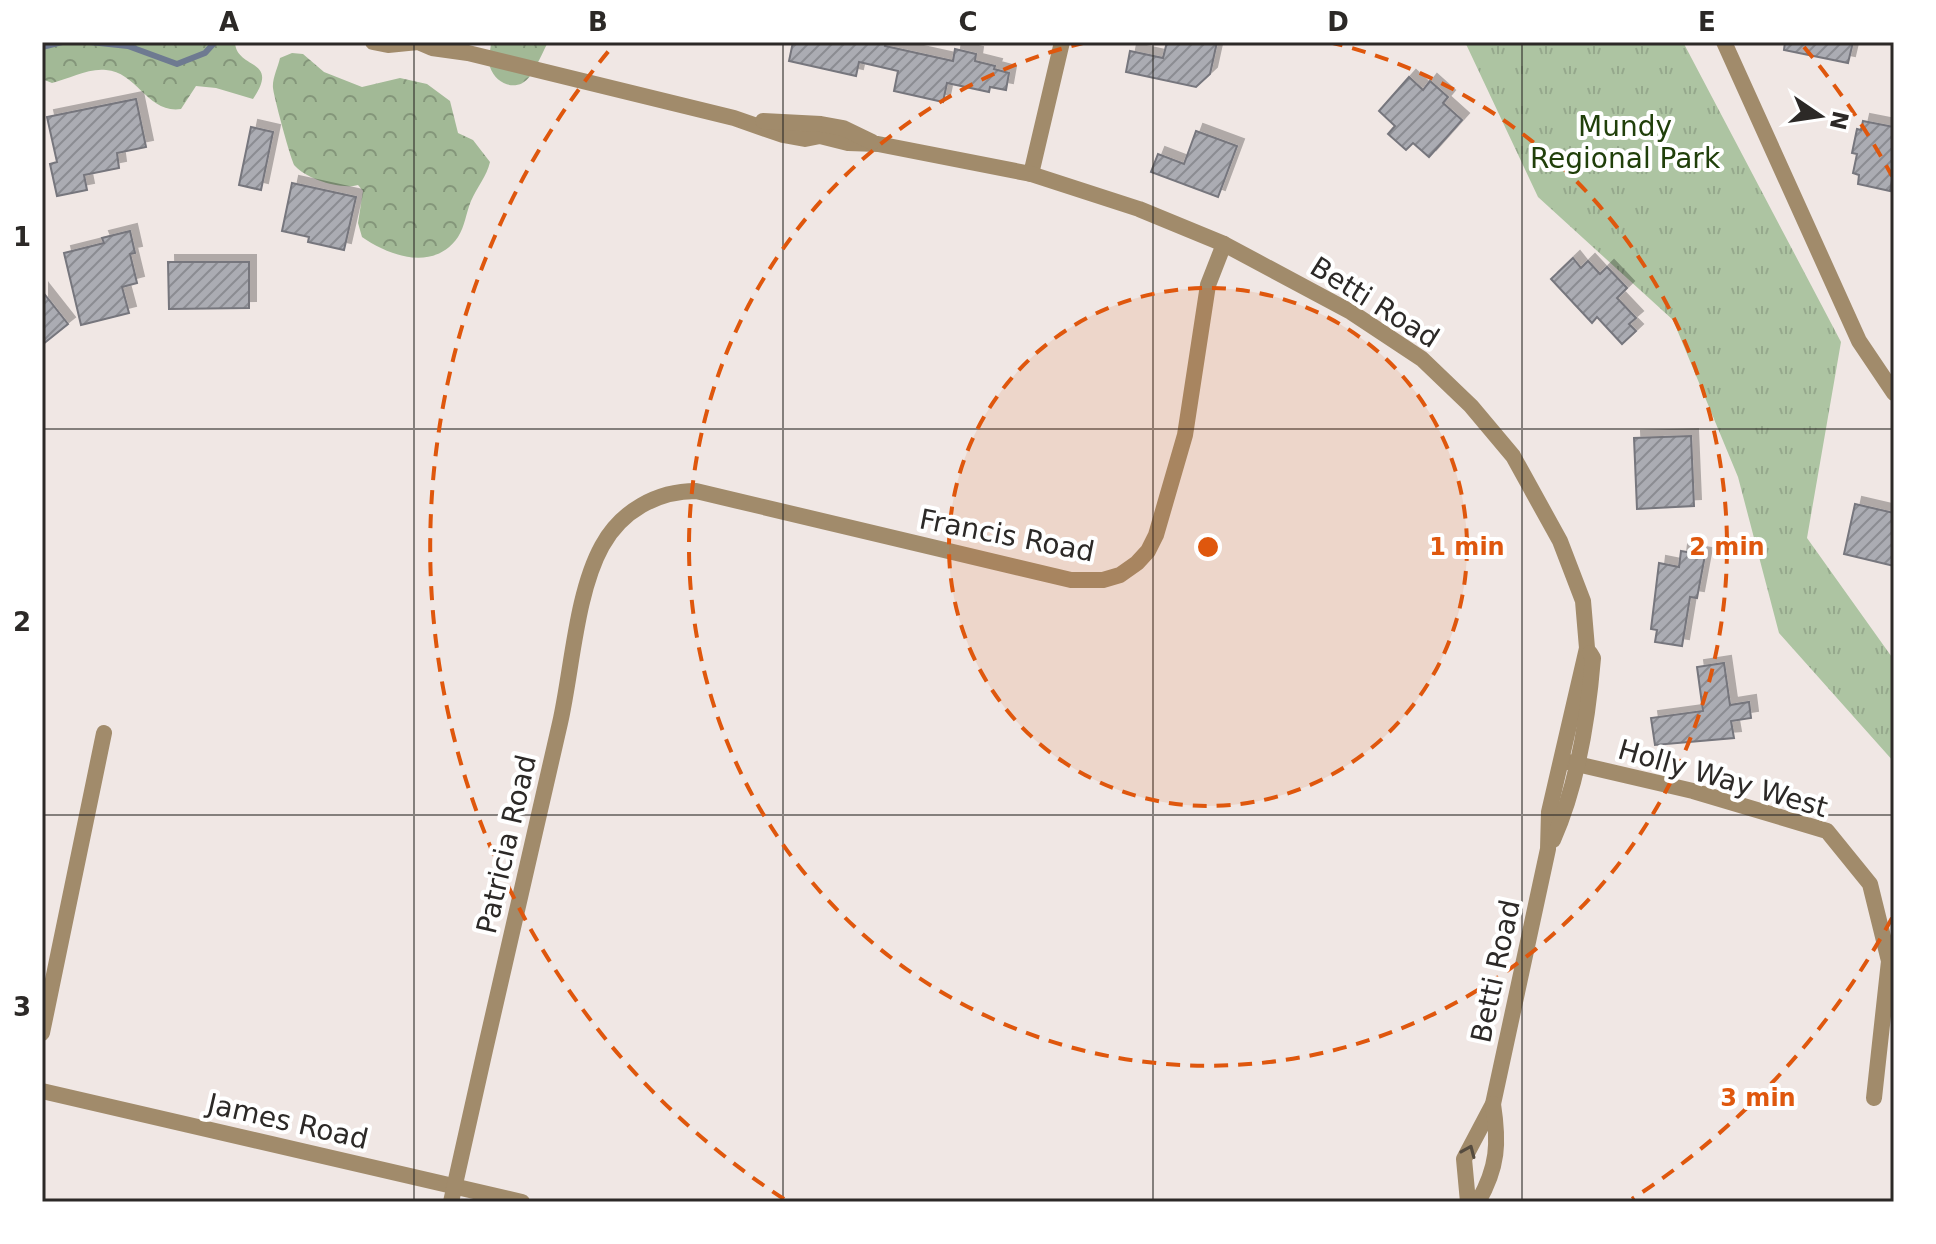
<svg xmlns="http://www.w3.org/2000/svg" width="1936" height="1244" font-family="'DejaVu Sans',sans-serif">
	<defs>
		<pattern id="forest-crowns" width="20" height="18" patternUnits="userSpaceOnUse" patternTransform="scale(2)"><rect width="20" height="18" fill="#a2b996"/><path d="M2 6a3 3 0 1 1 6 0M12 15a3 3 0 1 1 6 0" fill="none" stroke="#84967a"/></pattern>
		<pattern id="park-tufts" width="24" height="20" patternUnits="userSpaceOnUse" patternTransform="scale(2)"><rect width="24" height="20" fill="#adc4a2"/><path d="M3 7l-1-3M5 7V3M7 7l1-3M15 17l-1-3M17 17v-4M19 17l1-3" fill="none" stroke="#95a88c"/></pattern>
		<pattern id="building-hatch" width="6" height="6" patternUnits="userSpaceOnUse" patternTransform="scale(2)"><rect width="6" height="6" fill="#abacb3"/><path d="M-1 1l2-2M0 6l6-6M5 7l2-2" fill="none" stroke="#8b8c92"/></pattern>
		<filter id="shadow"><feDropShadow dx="7" dy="-7" stdDeviation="0" flood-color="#0004"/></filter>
	</defs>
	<rect width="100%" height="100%" fill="#f0e7e4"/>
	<g fill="url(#forest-crowns)">
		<path d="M 42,42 L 235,42 C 236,70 281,58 253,99 L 216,88 L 196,86 L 181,109 C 148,114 137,72 106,70 C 88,68 69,79 52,83 L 42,79 Z"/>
		<path d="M 491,42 L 548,42 C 544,50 535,70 530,76 C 518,93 496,85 490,67 C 487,60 491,50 491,42 Z"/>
		<path d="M 292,53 L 303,54 L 324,72 L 362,87 L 400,78 L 427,84 L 450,101 L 458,133 L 473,140 L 490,162 C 487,176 477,187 471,201 C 466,213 465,226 458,237 C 434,272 389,256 362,237 L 358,223 L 363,191 L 358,185 C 341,190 307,179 295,166 C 291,161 274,97 273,88 C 272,79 278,67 280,58 Z"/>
	</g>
	<path fill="url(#park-tufts)" d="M 1465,42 L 1683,42 L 1841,342 L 1807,538 L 1894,660 L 1894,762 L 1779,633 L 1738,477 L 1673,320 L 1538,197 Z"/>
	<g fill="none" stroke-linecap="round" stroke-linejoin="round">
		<g stroke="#6e7a91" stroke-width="6">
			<path d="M 90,42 L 128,46 L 177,64 L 205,53 L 215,42"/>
			<path d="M 42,47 L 62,42 L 89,42"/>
		</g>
	</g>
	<g fill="url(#building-hatch)" stroke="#76767d" stroke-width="2" filter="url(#shadow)">
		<path d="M 793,42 L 886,42 L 885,46 L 953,61 L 955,49 L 976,54 L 975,61 L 995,66 L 994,69 L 1009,73 L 1006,90 L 990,87 L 989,92 L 947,83 L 943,102 L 894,91 L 898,71 L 859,62 L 856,76 L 789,61 Z"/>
		<path d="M 1167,42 L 1217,42 L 1210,74 L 1196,87 L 1126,72 L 1130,51 L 1163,58 Z"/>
		<path d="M 1785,42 L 1853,42 L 1848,63 L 1784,50 Z"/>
		<path d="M 1409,77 L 1423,90 L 1430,81 L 1448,97 L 1443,103 L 1462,120 L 1429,157 L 1413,143 L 1406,150 L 1388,134 L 1395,126 L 1379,111 Z"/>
		<path d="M 136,99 L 146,147 L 117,153 L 119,168 L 84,175 L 87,190 L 57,196 L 50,164 L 57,162 L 47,117 Z"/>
		<path d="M 1863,121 L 1894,127 L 1894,170 L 1890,191 L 1858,184 L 1859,175 L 1853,173 L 1857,154 L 1852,153 L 1857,129 L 1861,130 Z"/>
		<path d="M 251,127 L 273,132 L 261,190 L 239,185 Z"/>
		<path d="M 1196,131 L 1237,146 L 1218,197 L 1151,172 L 1158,154 L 1184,164 Z"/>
		<path d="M 292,183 L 356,197 L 344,250 L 308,242 L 309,237 L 282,231 Z"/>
		<path d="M 130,231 L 135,253 L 130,254 L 137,283 L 122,287 L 129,313 L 81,325 L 64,253 L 104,243 L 102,238 Z"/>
		<path d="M 1573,258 L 1581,268 L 1588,261 L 1600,274 L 1607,267 L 1627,288 L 1617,298 L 1636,318 L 1629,324 L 1636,331 L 1622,344 L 1597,317 L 1592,323 L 1551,279 Z"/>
		<path d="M 168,262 L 249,262 L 249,308 L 169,309 Z"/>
		<path d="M 42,291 L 68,324 L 42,345 Z"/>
		<path d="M 1691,436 L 1694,506 L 1637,509 L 1634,438 Z"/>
		<path d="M 1855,504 L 1894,513 L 1894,566 L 1844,554 Z"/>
		<path d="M 1681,551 L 1705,555 L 1697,598 L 1690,597 L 1682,646 L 1655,642 L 1657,630 L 1651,629 L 1659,563 L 1679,567 Z"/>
		<path d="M 1724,663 L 1730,705 L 1749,702 L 1751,718 L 1731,721 L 1734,738 L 1655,745 L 1651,718 L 1703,711 L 1697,667 Z"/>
	</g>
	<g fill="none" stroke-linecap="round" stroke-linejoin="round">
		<g stroke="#a18b6b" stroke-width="16">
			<path d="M 1031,174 L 1062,42"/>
			<path d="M 1564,761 L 1693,791 L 1827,831 L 1870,884 L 1889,961 L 1874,1098"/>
			<path d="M 42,1033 L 104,733"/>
			<path d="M 42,1091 L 522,1202"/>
			<path d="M 451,1202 C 486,1042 524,882 560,723 C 572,670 576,593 602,546 C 621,511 657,491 696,491 L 1071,580 L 1103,580 L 1120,575 L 1137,563 L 1148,551 L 1156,535 L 1185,435 L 1208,285 L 1224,244"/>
		</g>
		<g stroke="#a18b6b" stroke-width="16">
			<path d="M 373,42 L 388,45 L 418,42 L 432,48 L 468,53 L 734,118 L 783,135 L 805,139 L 820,136 L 848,143 L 878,144 L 1031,174 L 1139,209 L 1224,244 L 1351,312 L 1422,359 L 1471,406 L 1513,456 L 1560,541 L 1583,601 L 1587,648 L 1549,812 L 1548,849 L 1493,1104 L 1464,1159 L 1468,1202"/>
			<path d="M 1724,42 L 1859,341 L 1894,393"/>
			<path d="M 763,121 L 821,124 L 843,128 L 872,142"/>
			<path d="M 1553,840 C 1578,784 1588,719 1593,658 L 1590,653"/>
			<path d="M 1478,1202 C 1498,1167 1499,1143 1493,1104"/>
		</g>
	</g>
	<defs><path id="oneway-chevron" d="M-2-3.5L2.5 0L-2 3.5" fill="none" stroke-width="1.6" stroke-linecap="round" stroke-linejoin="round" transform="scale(2)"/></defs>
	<use stroke="#554b3f" href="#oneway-chevron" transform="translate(1469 1151) rotate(-67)"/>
	<path fill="none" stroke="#2c2927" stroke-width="2" stroke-opacity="0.55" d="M 414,42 L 414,1202M 783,42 L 783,1202M 1153,42 L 1153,1202M 1522,42 L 1522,1202M 42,429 L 1894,429M 42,815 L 1894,815"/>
	<circle cx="1208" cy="547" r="259" fill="#df570d" fill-opacity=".12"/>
	<g fill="none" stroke="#df570d" stroke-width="4" stroke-dasharray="14 10">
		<circle cx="1208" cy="547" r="259"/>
		<path d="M1329 42A519 519 0 1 1 1087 42"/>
		<path d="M1892 918A778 778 0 0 1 1632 1199M784 1199A778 778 0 0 1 612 47M1804 47A778 778 0 0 1 1892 176"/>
	</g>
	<g text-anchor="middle" stroke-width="8" stroke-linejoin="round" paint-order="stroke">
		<g font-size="28" fill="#203f0a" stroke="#fff">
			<text x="1625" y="136">Mundy<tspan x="1625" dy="32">Regional Park</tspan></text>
		</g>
		<g font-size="28" fill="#2c2927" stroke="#fff">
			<text transform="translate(1375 302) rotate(32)" y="10">Betti Road</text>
			<text transform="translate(1007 535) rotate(11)" y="10">Francis Road</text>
			<text transform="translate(1723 778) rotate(16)" y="10">Holly Way West</text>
			<text transform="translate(506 844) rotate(-77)" y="10">Patricia Road</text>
			<text transform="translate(1495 971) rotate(-78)" y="10">Betti Road</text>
			<text transform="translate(288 1121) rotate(13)" y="10">James Road</text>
		</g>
	</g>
	<circle cx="1208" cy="547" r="12" fill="#df570d" stroke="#fff" stroke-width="4"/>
	<g font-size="24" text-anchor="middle" font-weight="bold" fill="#df570d" stroke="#fff" stroke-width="8" stroke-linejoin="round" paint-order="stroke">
		<text x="1467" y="555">1 min</text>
		<text x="1727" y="555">2 min</text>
		<text x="1758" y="1106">3 min</text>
	</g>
	<rect width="1936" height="1244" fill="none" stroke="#ffffff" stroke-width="88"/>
	<g transform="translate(1820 116) rotate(103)" stroke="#ffffff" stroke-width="6" paint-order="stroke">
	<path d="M0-6L14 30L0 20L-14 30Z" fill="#2c2927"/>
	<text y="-12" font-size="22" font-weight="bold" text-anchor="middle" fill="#2c2927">N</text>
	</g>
	<rect x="44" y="44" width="1848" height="1156" fill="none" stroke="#2c2927" stroke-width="3"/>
	<g font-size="26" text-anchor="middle" font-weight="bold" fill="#2c2927">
		<text x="229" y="31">A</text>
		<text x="598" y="31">B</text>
		<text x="968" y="31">C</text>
		<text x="1338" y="31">D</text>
		<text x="1707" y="31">E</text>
		<text x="22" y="246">1</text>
		<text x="22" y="631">2</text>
		<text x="22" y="1016">3</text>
	</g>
</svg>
